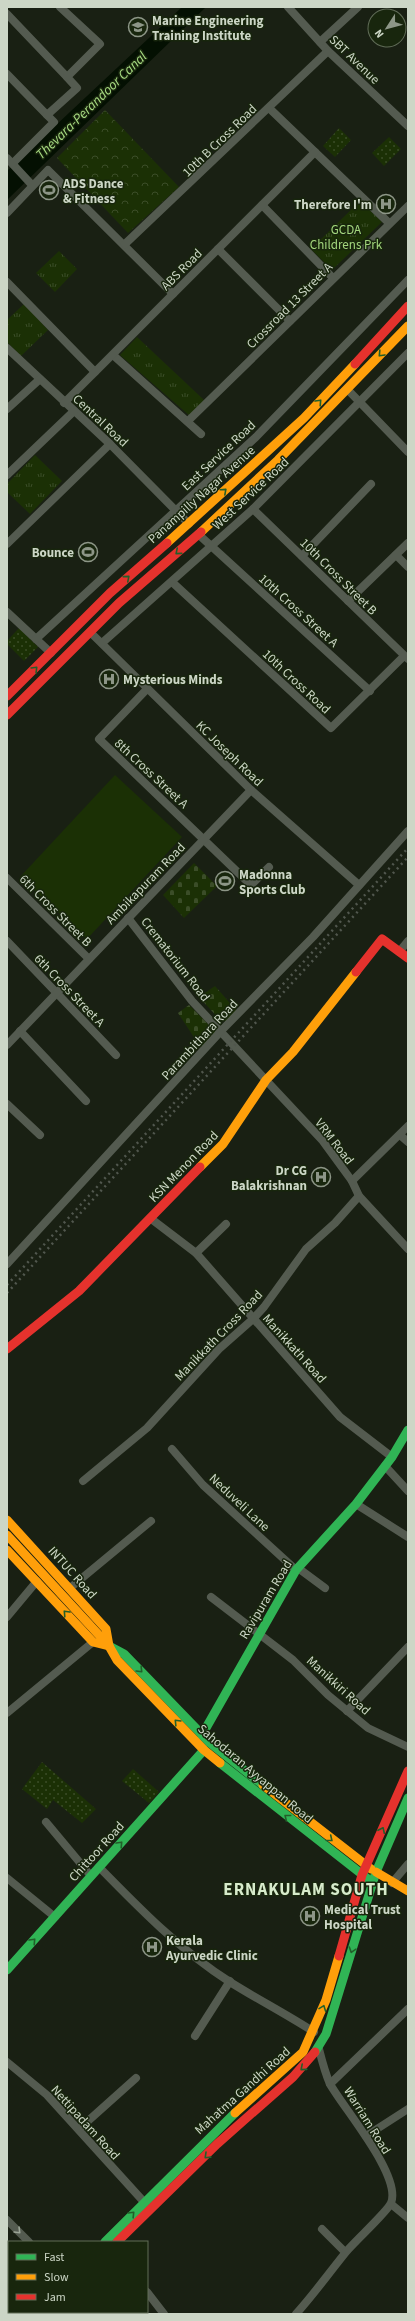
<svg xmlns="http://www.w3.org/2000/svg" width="415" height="2321" font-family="'Source Sans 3',sans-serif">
	<defs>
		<pattern id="grass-dots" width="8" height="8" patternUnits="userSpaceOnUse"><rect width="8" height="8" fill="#1b3005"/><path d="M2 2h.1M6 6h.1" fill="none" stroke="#3b4d28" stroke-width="1.8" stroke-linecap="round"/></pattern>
		<pattern id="forest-crowns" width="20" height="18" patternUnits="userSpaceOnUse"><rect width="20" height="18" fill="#1b3005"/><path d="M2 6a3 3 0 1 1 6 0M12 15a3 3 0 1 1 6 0" fill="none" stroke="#3b4d28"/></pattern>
		<pattern id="cemetery-stones" width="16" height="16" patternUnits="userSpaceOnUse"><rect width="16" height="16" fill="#1b3005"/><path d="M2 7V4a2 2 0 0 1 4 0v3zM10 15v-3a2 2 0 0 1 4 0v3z" fill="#3b4d28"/></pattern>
		<pattern id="park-tufts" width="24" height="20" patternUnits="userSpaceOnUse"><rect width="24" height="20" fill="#1b3005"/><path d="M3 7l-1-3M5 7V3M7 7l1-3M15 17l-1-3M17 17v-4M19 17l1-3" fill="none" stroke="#3b4d28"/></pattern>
	</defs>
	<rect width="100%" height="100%" fill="#192013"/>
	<g fill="url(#grass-dots)">
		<path d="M 339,128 L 351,140 L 335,157 L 323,146 Z"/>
		<path d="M 389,137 L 401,149 L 384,166 L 372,153 Z"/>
		<path d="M 19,628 L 38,647 L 24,661 L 7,644 L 7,641 Z"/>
		<path d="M 42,1762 L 96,1809 L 82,1823 L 53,1800 L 47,1809 L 22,1789 Z"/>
		<path d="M 133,1769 L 159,1792 L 149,1803 L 122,1781 Z"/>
	</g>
	<path fill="url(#forest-crowns)" d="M 105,110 L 179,187 L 128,233 L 57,158 Z"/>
	<g fill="url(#cemetery-stones)">
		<path d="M 194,863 L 217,886 L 184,918 L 163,895 Z"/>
		<path d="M 215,986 L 237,1011 L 227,1021 L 221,1021 L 199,997 Z"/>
		<path d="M 189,1005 L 216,1032 L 201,1048 L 178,1013 Z"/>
	</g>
	<g fill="url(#park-tufts)">
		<path d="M 360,201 L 382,222 L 332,270 L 311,249 Z"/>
		<path d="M 59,251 L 77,269 L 55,292 L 36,273 Z"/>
		<path d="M 24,304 L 48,330 L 21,356 L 7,342 L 7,320 Z"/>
		<path d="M 137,337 L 204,400 L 190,416 L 120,355 Z"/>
		<path d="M 35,455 L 62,481 L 30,514 L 7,492 L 7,484 Z"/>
	</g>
	<path fill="#1b3005" d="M 115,775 L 182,837 L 87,939 L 20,877 Z"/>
	<path fill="#041002" d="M 182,7 L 206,7 L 7,200 L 7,171 Z"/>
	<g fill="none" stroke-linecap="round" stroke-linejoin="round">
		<g stroke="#545b50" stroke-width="8">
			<path d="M 288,7 L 328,51 L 408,126"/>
			<path d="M 7,14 L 67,77"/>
			<path d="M 320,42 L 358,7"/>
			<path d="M 7,74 L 47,115"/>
			<path d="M 269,108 L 389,223"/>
			<path d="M 7,158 L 32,185"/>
			<path d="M 13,163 L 54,122 L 47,115 L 77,88 L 67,77 L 100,44 L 60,7"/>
			<path d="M 262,205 L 333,278"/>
			<path d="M 7,213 L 48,170 L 173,294"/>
			<path d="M 125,244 L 328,51"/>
			<path d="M 218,249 L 290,321"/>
			<path d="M 7,282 L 95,372"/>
			<path d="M 7,348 L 110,444 L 189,524"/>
			<path d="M 113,355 L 201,434"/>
			<path d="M 348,390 L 408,452"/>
			<path d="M 64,403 L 315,152"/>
			<path d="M 7,409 L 40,379"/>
			<path d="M 188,421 L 408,206"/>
			<path d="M 7,475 L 74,411"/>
			<path d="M 253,509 L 408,659"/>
			<path d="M 198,534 L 370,691"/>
			<path d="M 7,544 L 110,444"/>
			<path d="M 396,555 L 408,567"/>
			<path d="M 302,556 L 371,484"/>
			<path d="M 172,582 L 331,728 L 404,656"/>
			<path d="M 348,601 L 408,543"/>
			<path d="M 7,612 L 51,653"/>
			<path d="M 90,632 L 251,790 L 359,885"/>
			<path d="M 36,639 L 256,437 L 408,280"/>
			<path d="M 102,643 L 253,509 L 408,353"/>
			<path d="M 147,689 L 99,739 L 251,885 L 269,867"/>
			<path d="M 7,878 L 89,959"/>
			<path d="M 128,918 L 192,1001 L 322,1140 L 352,1181 L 359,1196 L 408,1249"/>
			<path d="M 7,941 L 116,1055"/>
			<path d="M 399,952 L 408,941"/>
			<path d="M 20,1031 L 86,1101"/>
			<path d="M 7,1045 L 251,790"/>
			<path d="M 7,1104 L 40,1135"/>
			<path d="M 400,1135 L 408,1142"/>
			<path d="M 352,1181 L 408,1126"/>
			<path d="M 150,1218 L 196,1253 L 340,1417 L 392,1457"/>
			<path d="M 196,1253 L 226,1224"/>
			<path d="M 7,1264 L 221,1031 L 313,937 L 408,831"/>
			<path d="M 172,1449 L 203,1485 L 296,1570"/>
			<path d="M 385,1466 L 408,1491"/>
			<path d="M 83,1481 L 147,1428 L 219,1349 L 253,1319 L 264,1307 L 306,1249 L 335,1223 L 359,1196"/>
			<path d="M 356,1504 L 408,1537"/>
			<path d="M 298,1568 L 325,1588"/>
			<path d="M 70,1588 L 151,1521"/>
			<path d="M 211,1597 L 293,1660 L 328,1695 L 368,1728 L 408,1747"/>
			<path d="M 7,1617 L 37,1581"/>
			<path d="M 347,1711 L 408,1647"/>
			<path d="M 7,1713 L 93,1642"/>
			<path d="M 46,1822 L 91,1876"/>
			<path d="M 99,1867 C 139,1908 181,1951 230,1982 C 257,1999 286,2014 314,2032"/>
			<path d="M 7,1878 L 55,1917"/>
			<path d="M 392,1883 L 408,1864"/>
			<path d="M 195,2036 L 230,1981"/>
			<path d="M 7,2062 L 47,2095 L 144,2202"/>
			<path d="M 330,2084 L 408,2009"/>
			<path d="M 79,2129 L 136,2078"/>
			<path d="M 366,2136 L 408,2109"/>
			<path d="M 391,2204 L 408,2218"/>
			<path d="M 7,2220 L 29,2242"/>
			<path d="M 322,2229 L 345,2252"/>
			<path d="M 147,2292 L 164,2314"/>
			<path d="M 296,2314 C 314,2294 329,2273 346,2252 C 354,2242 388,2211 391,2203 C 402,2176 344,2109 330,2084 C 325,2073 322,2061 319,2049"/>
		</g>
		<g stroke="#30b455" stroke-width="9">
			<path d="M 109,1646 L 124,1654 L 210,1743 L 263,1785"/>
			<path d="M 202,1735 L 296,1570 L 356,1504 L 392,1457 L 408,1430"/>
			<path d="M 220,1763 L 368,1879"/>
			<path d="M 7,1970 L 204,1750"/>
			<path d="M 315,2052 L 326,2034 L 376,1872 L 408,1798"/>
			<path d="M 105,2242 L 235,2113"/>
		</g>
		<g stroke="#ff9f0a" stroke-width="9">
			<path d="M 201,532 L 278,460 L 408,326"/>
			<path d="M 167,543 L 304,418 L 355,364"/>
			<path d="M 200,1167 L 223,1144 L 266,1080 L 293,1052 L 356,972"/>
			<path d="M 7,1520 L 106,1629 L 109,1646 L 93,1642 L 7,1550"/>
			<path d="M 7,1535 L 109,1646 L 117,1660 L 204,1750 L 220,1763"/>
			<path d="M 263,1785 L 371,1869"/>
			<path d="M 376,1872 L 408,1891"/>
			<path d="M 235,2113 L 303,2052 L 326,2000 L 339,1956"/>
		</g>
		<g stroke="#e5322d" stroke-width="9">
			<path d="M 355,364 L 408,306"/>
			<path d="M 7,696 L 110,593 L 167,543"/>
			<path d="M 7,715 L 119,603 L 201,532"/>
			<path d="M 356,972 L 382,939 L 408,958"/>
			<path d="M 7,1349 L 79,1291 L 200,1167"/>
			<path d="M 339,1956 L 362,1875 L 408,1771"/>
			<path d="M 117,2242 L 217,2144 L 293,2077 L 315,2052"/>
			<path d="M 35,2314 L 36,2312"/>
			<path d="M 50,2314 L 52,2312"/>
		</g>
		<g stroke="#51574e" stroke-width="2.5" stroke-dasharray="2 4" stroke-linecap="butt">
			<path d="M 7,1285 L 408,848"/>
			<path d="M 7,1293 L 408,857"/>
		</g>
	</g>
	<defs><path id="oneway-chevron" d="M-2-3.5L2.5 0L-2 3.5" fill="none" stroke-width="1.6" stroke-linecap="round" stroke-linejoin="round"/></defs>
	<g stroke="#225f2a">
		<use href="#oneway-chevron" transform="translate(381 354) rotate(133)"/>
		<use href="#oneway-chevron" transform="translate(319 402) rotate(-47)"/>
		<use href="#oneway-chevron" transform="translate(224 491) rotate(-42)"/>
		<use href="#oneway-chevron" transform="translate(178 552) rotate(139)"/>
		<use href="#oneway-chevron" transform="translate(127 578) rotate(-41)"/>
		<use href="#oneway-chevron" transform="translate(35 669) rotate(-45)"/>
		<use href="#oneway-chevron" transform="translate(66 1613) rotate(-133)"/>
		<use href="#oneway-chevron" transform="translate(140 1670) rotate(46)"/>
		<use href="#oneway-chevron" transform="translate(177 1722) rotate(-134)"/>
		<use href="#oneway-chevron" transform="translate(287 1817) rotate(-141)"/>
		<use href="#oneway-chevron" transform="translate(382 1830) rotate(-65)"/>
		<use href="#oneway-chevron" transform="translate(330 1839) rotate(39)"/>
		<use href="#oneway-chevron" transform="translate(120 1844) rotate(-47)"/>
		<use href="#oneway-chevron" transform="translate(33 1941) rotate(-47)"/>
		<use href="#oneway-chevron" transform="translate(352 1950) rotate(108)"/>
		<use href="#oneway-chevron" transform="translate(323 2008) rotate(-69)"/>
		<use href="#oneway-chevron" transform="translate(303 2068) rotate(139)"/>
		<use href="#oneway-chevron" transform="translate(207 2156) rotate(136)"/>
		<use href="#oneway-chevron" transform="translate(132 2214) rotate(-46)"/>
	</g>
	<use stroke="#9ca597" href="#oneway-chevron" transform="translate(18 2231) rotate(45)"/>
	<defs>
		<g id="university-ring" transform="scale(1)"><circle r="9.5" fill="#18260d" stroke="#8d9687" stroke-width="1.5"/><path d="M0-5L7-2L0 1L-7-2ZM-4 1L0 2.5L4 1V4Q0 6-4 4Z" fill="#8d9687"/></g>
		<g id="stadium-ring" transform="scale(1)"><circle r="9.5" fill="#18260d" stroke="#8d9687" stroke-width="1.5"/><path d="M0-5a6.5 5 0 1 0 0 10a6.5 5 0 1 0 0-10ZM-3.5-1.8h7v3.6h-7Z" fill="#8d9687"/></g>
		<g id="hospital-ring" transform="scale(1)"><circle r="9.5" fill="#18260d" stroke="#8d9687" stroke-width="1.5"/><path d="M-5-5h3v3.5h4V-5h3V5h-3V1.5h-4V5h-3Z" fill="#8d9687"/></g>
	</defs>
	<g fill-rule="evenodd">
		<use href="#university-ring" x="138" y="27"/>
		<use href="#stadium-ring" x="49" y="190"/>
		<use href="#hospital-ring" x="386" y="204"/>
		<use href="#stadium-ring" x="88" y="552"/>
		<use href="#hospital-ring" x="109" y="679"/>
		<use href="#stadium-ring" x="225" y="881"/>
		<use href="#hospital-ring" x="321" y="1177"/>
		<use href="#hospital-ring" x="310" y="1916"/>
		<use href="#hospital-ring" x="152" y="1947"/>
	</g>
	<g text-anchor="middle" stroke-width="3" stroke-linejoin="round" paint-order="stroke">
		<g font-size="13" font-weight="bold" fill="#ccd6c6" stroke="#18260d" text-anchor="start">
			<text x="152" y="25">Marine Engineering<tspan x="152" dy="15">Training Institute</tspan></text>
			<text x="63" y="188">ADS Dance<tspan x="63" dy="15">&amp; Fitness</tspan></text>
			<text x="372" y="209" text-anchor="end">Therefore I'm</text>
			<text x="74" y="557" text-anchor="end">Bounce</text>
			<text x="123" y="684">Mysterious Minds</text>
			<text x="239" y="879">Madonna<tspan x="239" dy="15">Sports Club</tspan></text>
			<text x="307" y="1175" text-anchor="end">Dr CG<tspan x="307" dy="15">Balakrishnan</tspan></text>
			<text x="324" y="1914">Medical Trust<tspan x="324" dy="15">Hospital</tspan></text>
			<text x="166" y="1945">Kerala<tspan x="166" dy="15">Ayurvedic Clinic</tspan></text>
		</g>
		<g font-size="13" fill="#ccd6c6" stroke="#18260d">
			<text transform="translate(355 59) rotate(44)" y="5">SBT Avenue</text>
			<text transform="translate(219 140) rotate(-44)" y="5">10th B Cross Road</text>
			<text transform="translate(181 269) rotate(-45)" y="5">ABS Road</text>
			<text transform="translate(289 305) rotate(-45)" y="5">Crossroad 13 Street A</text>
			<text transform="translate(101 420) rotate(43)" y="5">Central Road</text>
			<text transform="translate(218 455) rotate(-43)" y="5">East Service Road</text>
			<text transform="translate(250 493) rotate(-43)" y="5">West Service Road</text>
			<text transform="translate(201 494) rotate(-42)" y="5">Panampilly Nagar Avenue</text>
			<text transform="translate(339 576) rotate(45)" y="5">10th Cross Street B</text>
			<text transform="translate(299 610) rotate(42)" y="5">10th Cross Street A</text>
			<text transform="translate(297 681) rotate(43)" y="5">10th Cross Road</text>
			<text transform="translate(230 753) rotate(44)" y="5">KC Joseph Road</text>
			<text transform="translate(152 773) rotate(43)" y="5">8th Cross Street A</text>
			<text transform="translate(145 883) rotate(-46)" y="5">Ambikapuram Road</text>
			<text transform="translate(56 910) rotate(45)" y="5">6th Cross Street B</text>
			<text transform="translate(176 959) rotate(52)" y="5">Crematorium Road</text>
			<text transform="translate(70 990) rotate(46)" y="5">6th Cross Street A</text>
			<text transform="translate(199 1039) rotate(-47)" y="5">Parambithara Road</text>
			<text transform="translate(335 1141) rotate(52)" y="5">VRM Road</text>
			<text transform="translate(183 1166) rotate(-46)" y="5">KSN Menon Road</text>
			<text transform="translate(218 1335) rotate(-46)" y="5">Manikkath Cross Road</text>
			<text transform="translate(295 1348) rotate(48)" y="5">Manikkath Road</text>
			<text transform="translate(240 1502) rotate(43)" y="5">Neduveli Lane</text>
			<text transform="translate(73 1572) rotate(48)" y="5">INTUC Road</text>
			<text transform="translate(265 1599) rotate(-59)" y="5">Ravipuram Road</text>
			<text transform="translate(339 1685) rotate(42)" y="5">Manikkiri Road</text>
			<text transform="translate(256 1773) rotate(40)" y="5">Sahodaran Ayyappan Road</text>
			<text transform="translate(96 1851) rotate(-48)" y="5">Chittoor Road</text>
			<text transform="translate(242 2090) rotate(-42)" y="5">Mahatma Gandhi Road</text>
			<text transform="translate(368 2120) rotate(58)" y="5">Warriam Road</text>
			<text transform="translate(86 2122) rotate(48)" y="5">Nettipadam Road</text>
		</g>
		<g font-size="13" fill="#a3d67d" stroke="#18260d">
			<text x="346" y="234">GCDA<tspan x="346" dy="15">Childrens Prk</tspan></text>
		</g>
		<g font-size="14" font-style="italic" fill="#a8dc83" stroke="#18260d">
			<text transform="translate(91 105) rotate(-44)" y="5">Thevara-Perandoor Canal</text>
		</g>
		<g font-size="17" font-weight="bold" letter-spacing="1" fill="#d7ebcb" stroke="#18260d">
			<text x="306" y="1895">ERNAKULAM SOUTH</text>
		</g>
	</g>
	<rect width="415" height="2321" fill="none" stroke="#ccd6c6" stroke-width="16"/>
	<rect x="8" y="2241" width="140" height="72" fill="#18260d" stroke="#606c57"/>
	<rect x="16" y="2254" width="20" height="6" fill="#30b455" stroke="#606c57"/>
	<text x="44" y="2261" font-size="12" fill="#ccd6c6">Fast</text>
	<rect x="16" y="2274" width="20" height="6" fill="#ff9f0a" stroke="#606c57"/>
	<text x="44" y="2281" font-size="12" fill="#ccd6c6">Slow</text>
	<rect x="16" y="2294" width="20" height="6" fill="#e5322d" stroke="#606c57"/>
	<text x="44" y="2301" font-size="12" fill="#ccd6c6">Jam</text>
	<g transform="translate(387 28) rotate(234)"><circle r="19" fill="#18260d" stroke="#606c57"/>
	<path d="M0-3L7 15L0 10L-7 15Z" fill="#8d9687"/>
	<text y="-6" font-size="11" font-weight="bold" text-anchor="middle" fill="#ccd6c6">N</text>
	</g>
</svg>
